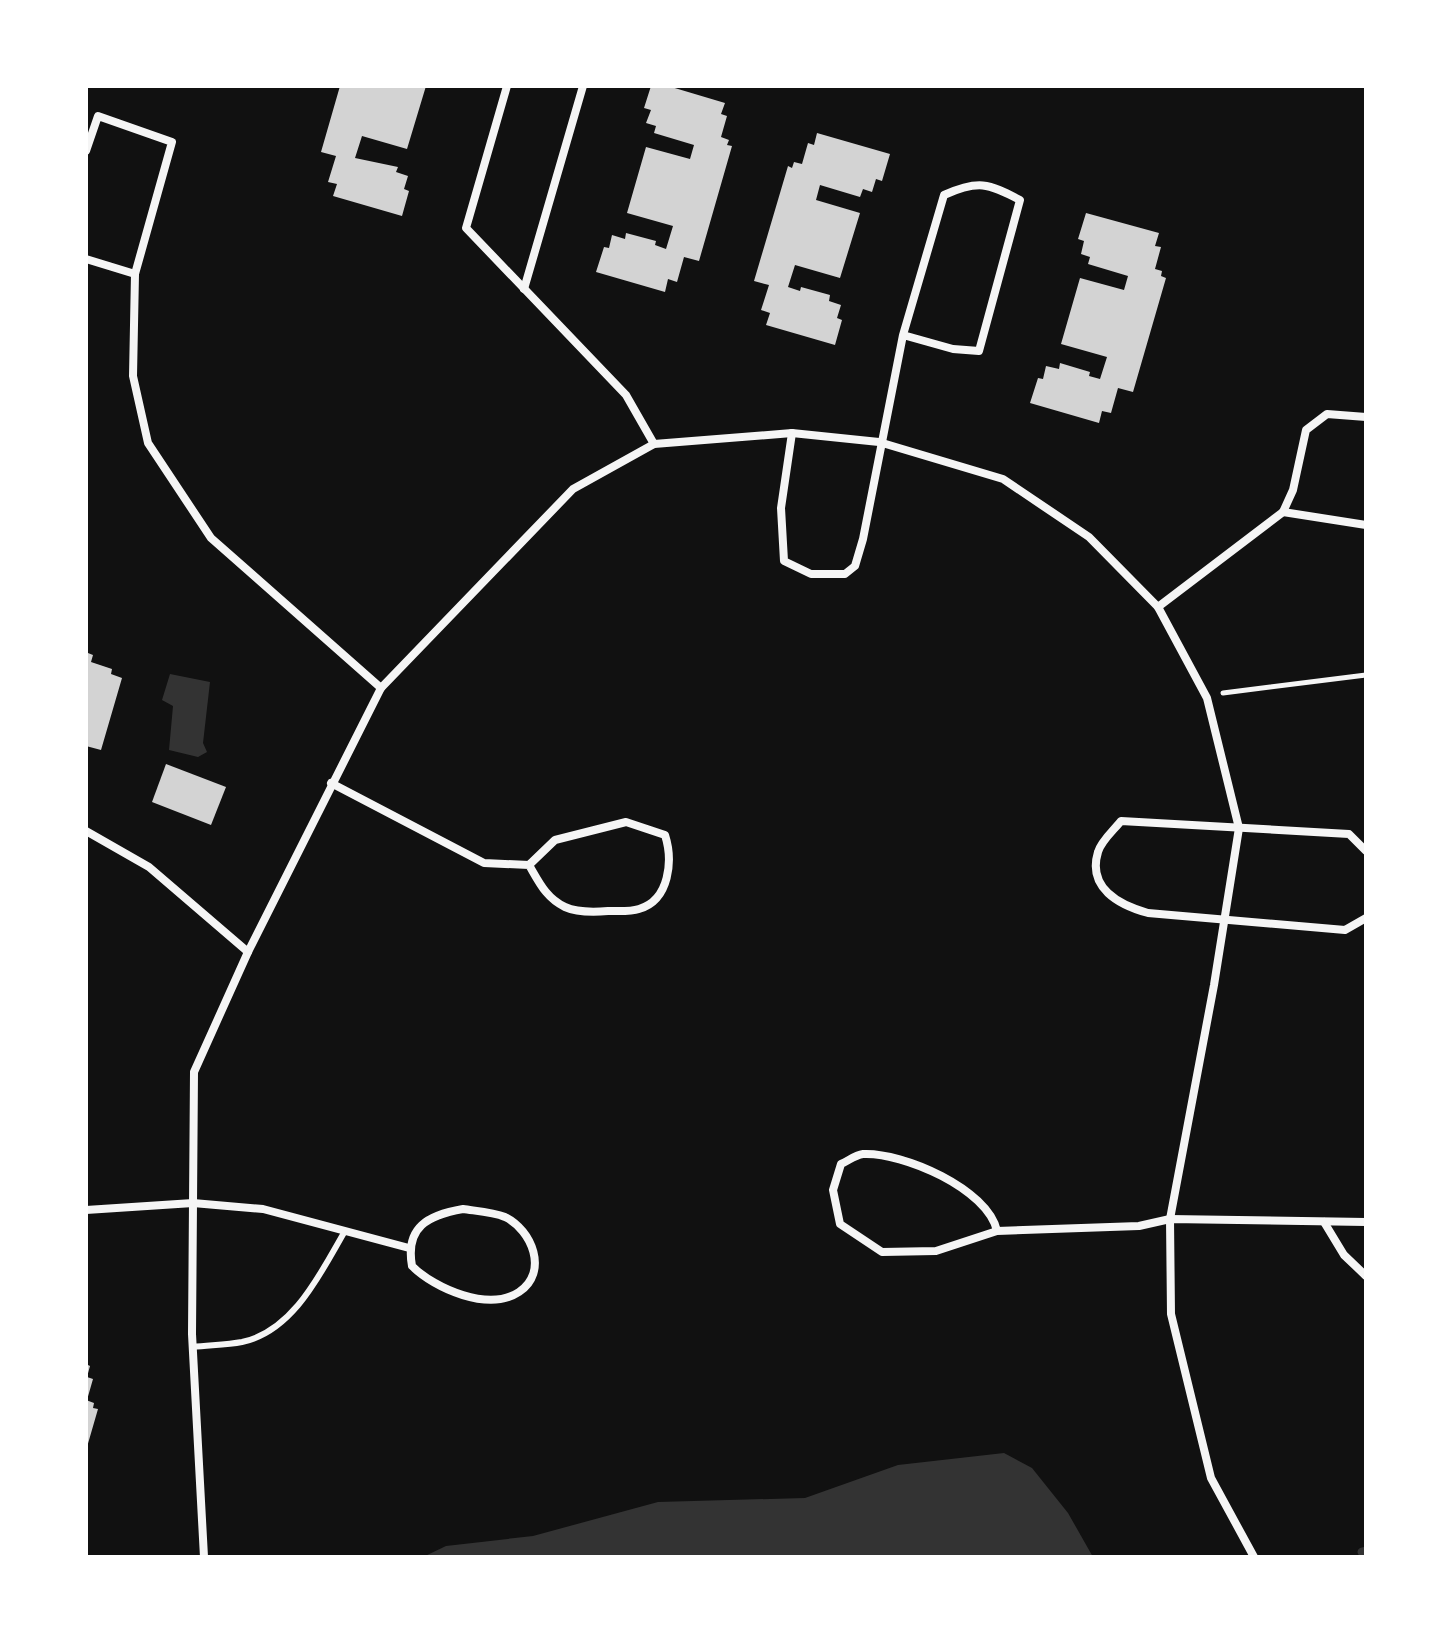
<svg xmlns="http://www.w3.org/2000/svg" width="1452" height="1643" font-family="Arial,sans-serif">
	<rect width="100%" height="100%" fill="#111"/>
	<g fill="#333">
		<path d="M 170,674 L 210,682 L 203,743 L 207,752 L 198,757 L 169,750 L 173,706 L 162,700 Z"/>
		<path d="M 1004,1453 L 1032,1468 L 1068,1513 L 1093,1557 L 423,1557 L 446,1546 L 533,1536 L 658,1502 L 805,1498 L 898,1465 Z"/>
	</g>
	<g fill="none" stroke-linecap="round" stroke-linejoin="round">
		<path stroke="#333" stroke-width="9" d="M 1362,1552 L 1366,1551"/>
	</g>
	<g fill="#d3d3d3">
		<path d="M 340,86 L 426,86 L 407,149 L 362,136 L 355,158 L 398,167 L 396,172 L 408,176 L 404,189 L 409,191 L 402,216 L 333,196 L 337,184 L 328,182 L 336,156 L 321,152 Z"/>
		<path d="M 651,86 L 668,86 L 725,103 L 721,114 L 727,116 L 721,137 L 729,140 L 727,145 L 732,146 L 699,261 L 684,257 L 677,282 L 668,279 L 665,292 L 596,272 L 604,247 L 609,248 L 612,235 L 625,239 L 626,233 L 656,241 L 655,245 L 666,249 L 673,226 L 627,213 L 646,147 L 690,159 L 694,145 L 654,133 L 656,126 L 646,123 L 651,110 L 644,108 Z"/>
		<path d="M 817,133 L 890,154 L 882,181 L 876,179 L 872,192 L 863,189 L 860,197 L 820,185 L 816,200 L 860,213 L 840,278 L 795,265 L 788,287 L 800,291 L 801,287 L 830,295 L 829,301 L 841,305 L 837,318 L 842,320 L 835,345 L 766,325 L 770,313 L 761,310 L 769,285 L 754,281 L 788,166 L 792,168 L 794,162 L 802,164 L 808,143 L 814,145 Z"/>
		<path d="M 1086,213 L 1159,233 L 1155,246 L 1161,247 L 1155,269 L 1162,271 L 1161,276 L 1166,278 L 1133,392 L 1118,388 L 1111,413 L 1102,411 L 1099,423 L 1030,403 L 1038,378 L 1043,379 L 1046,366 L 1059,369 L 1060,363 L 1090,372 L 1089,376 L 1100,379 L 1107,357 L 1061,344 L 1080,278 L 1124,290 L 1128,276 L 1088,264 L 1090,257 L 1081,254 L 1084,241 L 1078,239 Z"/>
		<path d="M 86,647 L 88,653 L 93,655 L 91,662 L 112,669 L 111,674 L 122,678 L 101,750 L 86,746 Z"/>
		<path d="M 166,764 L 226,787 L 211,825 L 152,802 Z"/>
		<path d="M 86,1364 L 90,1366 L 87,1377 L 93,1379 L 87,1400 Z"/>
		<path d="M 86,1400 L 94,1403 L 93,1408 L 98,1409 L 87,1447 Z"/>
	</g>
	<g fill="none" stroke-linecap="round" stroke-linejoin="round">
		<path stroke="#f5f5f5" stroke-width="5" d="M 1223,693 L 1366,675"/>
		<path stroke="#f5f5f5" stroke-width="6" d="M 193,1347 C 209,1345 226,1345 242,1342 C 294,1331 321,1272 345,1231"/>
		<g stroke="#f5f5f5" stroke-width="8">
			<path d="M 507,86 L 466,228 L 626,395 L 654,444"/>
			<path d="M 86,151 L 98,116 L 172,142 L 135,274 L 133,376 L 148,443 L 211,538 L 381,688"/>
			<path d="M 86,259 L 135,274"/>
			<path d="M 524,289 L 583,86"/>
			<path d="M 792,433 L 781,508 L 784,561 L 811,574 L 845,574 L 855,566 L 863,539 L 903,335 L 944,195 C 978,180 988,183 1020,200 L 979,351 L 953,349 L 903,335"/>
			<path d="M 1283,512 L 1366,525"/>
			<path d="M 1158,607 L 1283,512 L 1293,490 L 1306,430 L 1327,414 L 1366,417"/>
			<path d="M 331,783 L 484,863 L 529,865 L 555,840 L 626,822 L 665,835 C 673,860 670,900 639,909 C 630,912 618,911 608,911 C 596,912 576,912 565,907 C 546,898 539,882 529,865"/>
			<path d="M 86,831 L 149,867 L 248,952"/>
			<path d="M 1366,851 L 1349,834 L 1121,821 C 1114,830 1101,841 1098,852 C 1087,888 1119,905 1148,913 L 1345,930 L 1366,918"/>
			<path d="M 463,1209 C 476,1211 493,1212 505,1217 C 532,1230 549,1272 519,1292 C 489,1312 435,1289 412,1266 C 405,1227 428,1215 463,1209 Z"/>
			<path d="M 86,1210 L 193,1203 L 263,1209 L 409,1248"/>
			<path d="M 1324,1222 L 1344,1255 L 1366,1276"/>
			<path d="M 997,1231 C 988,1189 903,1152 863,1154 C 855,1155 848,1161 841,1164 L 833,1190 L 840,1224 L 882,1252 L 936,1251 L 997,1231 L 1139,1226 L 1170,1219 L 1366,1222"/>
			<path d="M 204,1557 L 192,1334 L 194,1072 L 248,952 L 381,688 L 573,489 L 654,444 L 792,433 L 879,442 L 1003,479 L 1089,537 L 1158,607 L 1207,698 L 1239,828 L 1214,985 L 1170,1219 L 1171,1314 L 1211,1478 L 1254,1557"/>
		</g>
	</g>
	<rect width="1452" height="1643" fill="none" stroke="#ffffff" stroke-width="176"/>
</svg>
